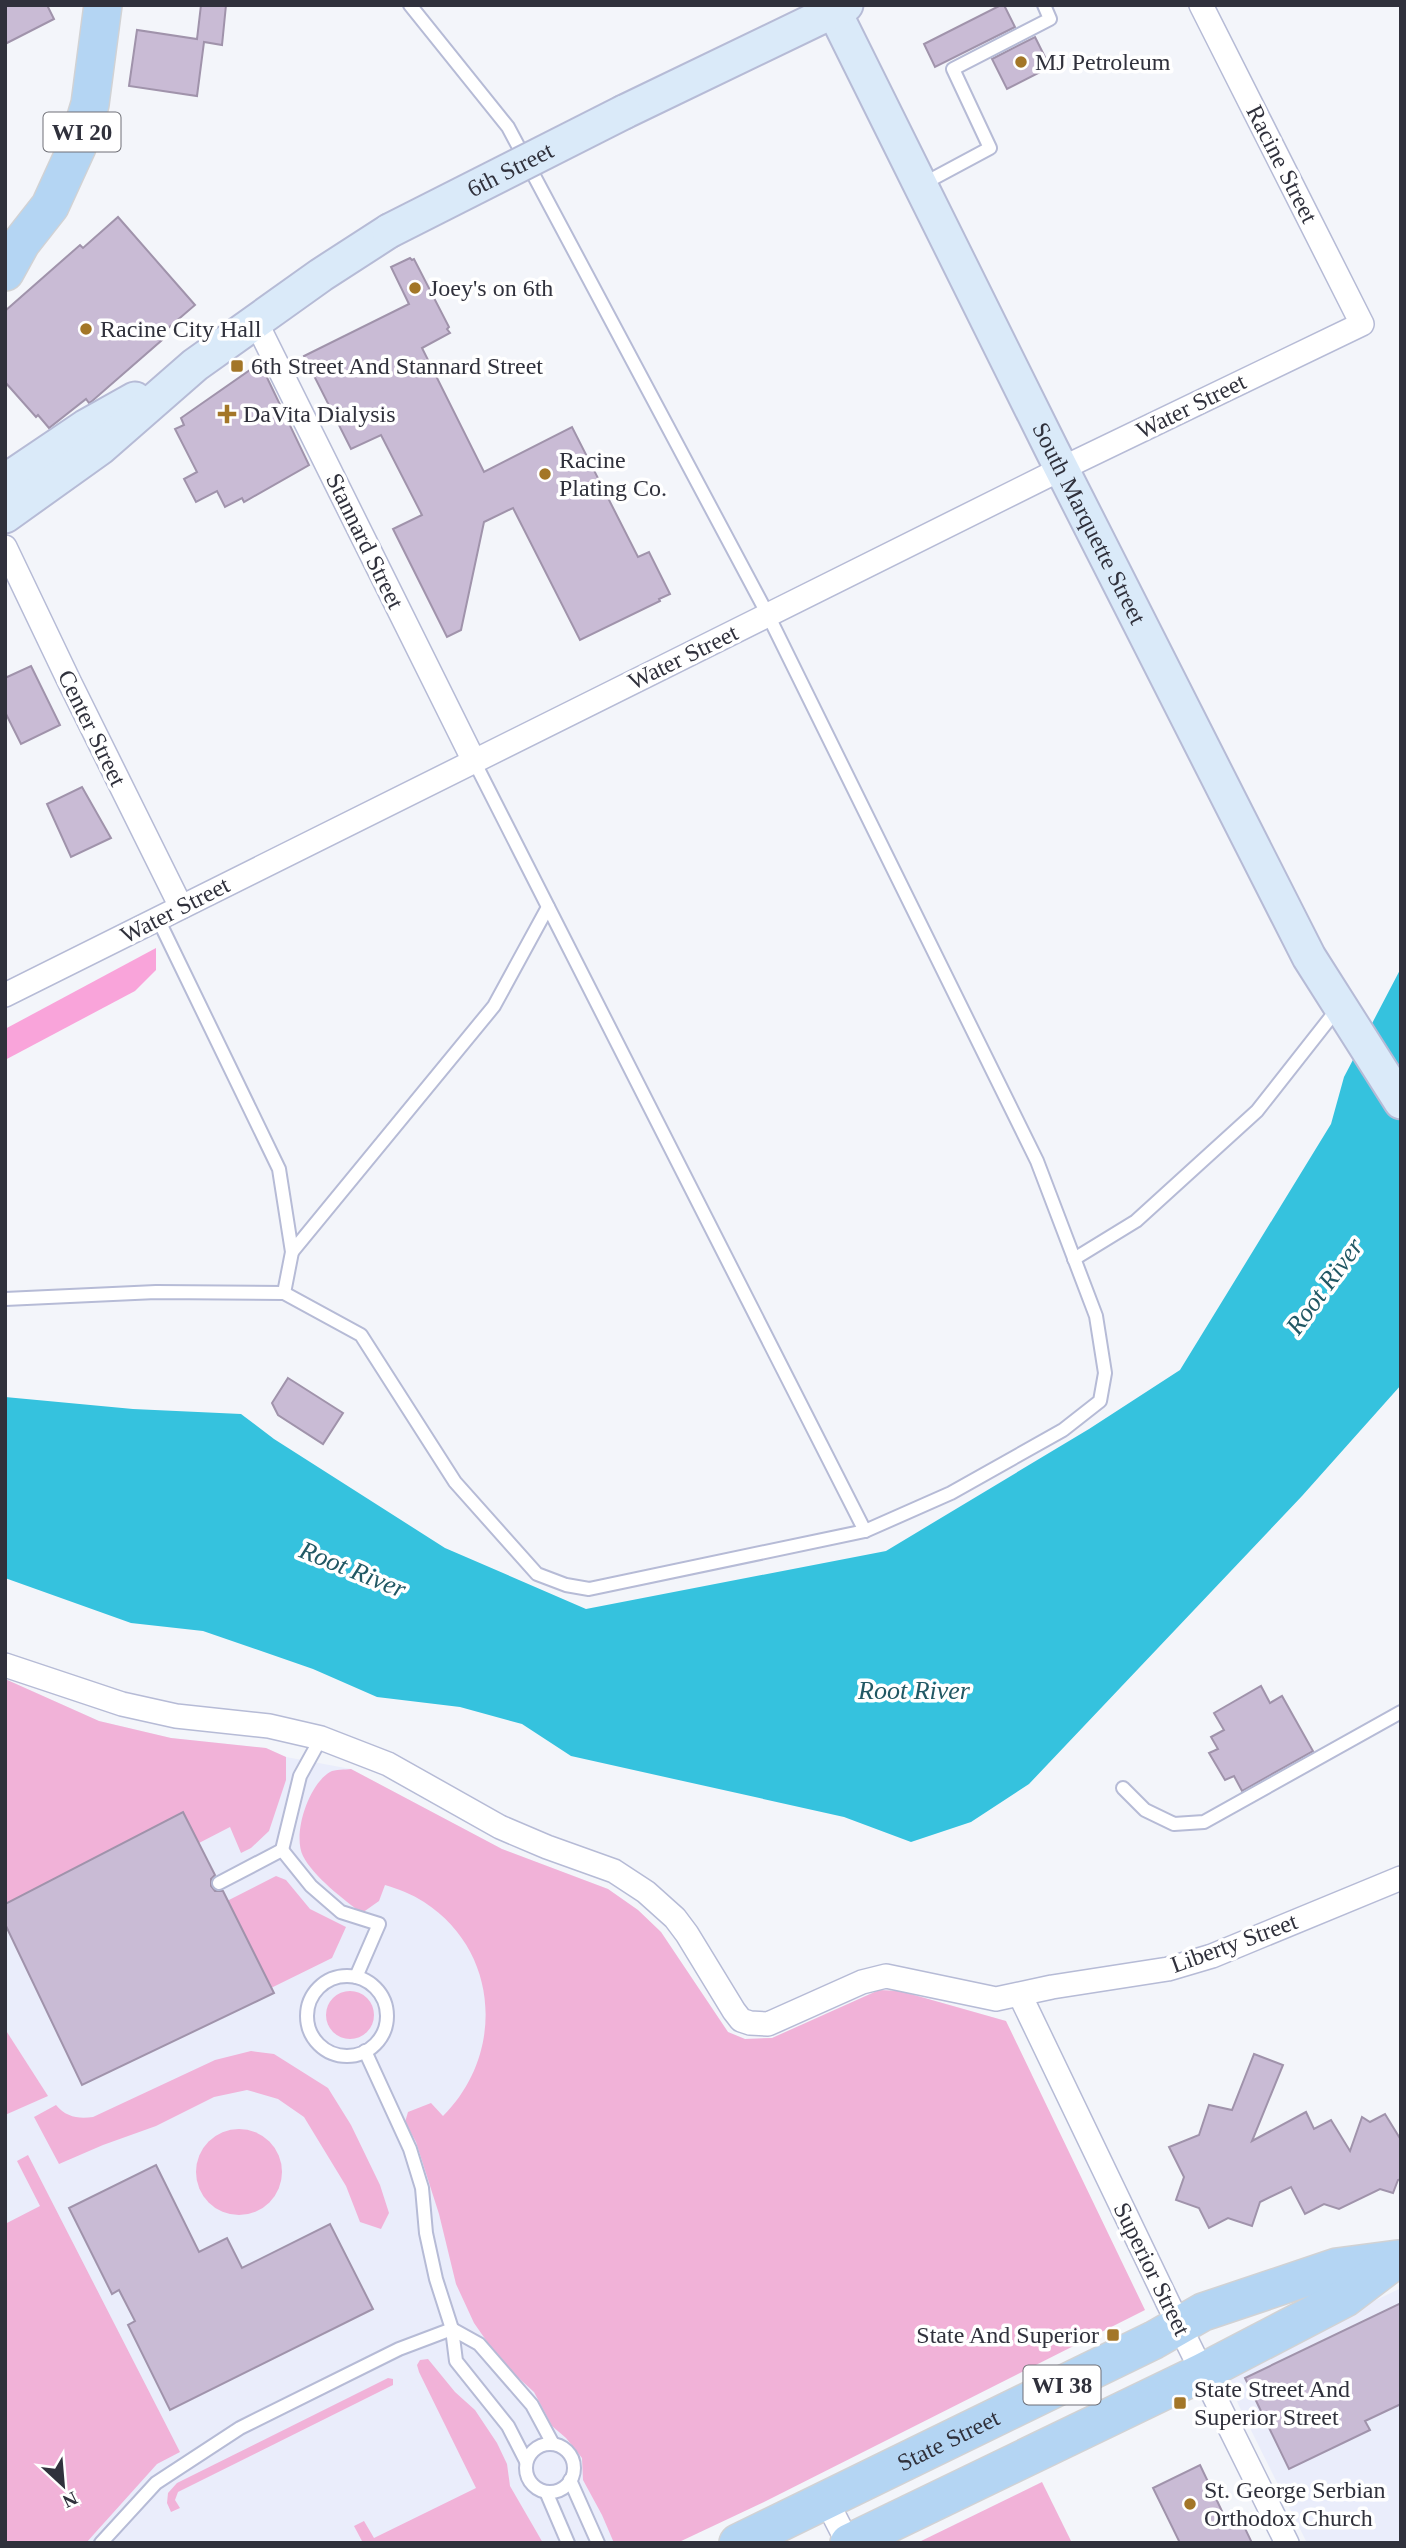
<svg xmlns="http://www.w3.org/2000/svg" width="1406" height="2548" font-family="'Times New Roman',serif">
	<rect width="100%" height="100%" fill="#f3f5fa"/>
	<g fill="#eaedfb">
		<path d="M 5,1679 L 99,1721 L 171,1738 L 266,1748 L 286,1757 L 351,1769 L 502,1849 L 608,1889 L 638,1910 L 661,1932 L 728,2032 L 745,2039 L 772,2038 L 879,1990 L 900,1991 L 1006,2021 L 677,2543 L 5,2543 Z"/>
		<path d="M 1401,2288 L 1401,2543 L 1307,2543 L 1239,2406 L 1231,2387 L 1231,2375 L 1234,2369 Z"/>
	</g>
	<g fill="#f1b2d8">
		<path d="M 5,1679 L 99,1721 L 171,1738 L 266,1748 L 286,1757 L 286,1780 L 269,1831 L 251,1848 L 241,1853 L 230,1827 L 199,1843 L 183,1813 L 5,1904 Z"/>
		<path d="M 351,1769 L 502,1849 L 608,1889 L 638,1910 L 661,1932 L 728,2032 L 745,2039 L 772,2038 L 879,1990 L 900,1991 L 1006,2021 L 1145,2310 L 766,2501 L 677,2543 L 614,2543 L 602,2515 L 583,2480 L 582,2458 L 566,2438 L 552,2426 L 534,2392 L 502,2363 L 474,2323 L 456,2284 L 439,2214 L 416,2142 L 405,2122 L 408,2112 L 431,2103 L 443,2116 C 505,2054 500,1951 424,1902 C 412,1894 398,1889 385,1885 L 379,1901 L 362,1913 C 344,1900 313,1876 303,1856 C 292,1834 309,1784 330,1772 C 335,1769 345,1770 351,1769 Z"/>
		<path d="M 276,1876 L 286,1880 L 310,1909 L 346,1927 L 332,1958 L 271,1988 L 227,1901 Z"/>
		<circle cx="350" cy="2015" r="24"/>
		<path d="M 5,2029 L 48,2096 L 5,2115 Z"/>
		<path d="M 251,2051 L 274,2054 L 328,2088 L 351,2125 L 380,2185 L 389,2213 L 381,2229 L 360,2222 L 346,2186 L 304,2117 L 278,2099 L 247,2090 L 214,2097 L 156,2126 L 103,2145 L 59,2164 L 34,2117 L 56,2105 C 66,2117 78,2119 93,2117 L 215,2060 Z"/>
		<circle cx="239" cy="2172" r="43"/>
		<path d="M 28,2155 L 180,2452 L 157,2464 L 86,2543 L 5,2543 L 5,2224 L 40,2206 L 17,2161 Z"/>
		<path d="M 428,2359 L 455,2392 L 475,2410 L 497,2443 L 507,2464 L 510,2486 L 543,2543 L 363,2543 L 354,2526 L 364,2521 L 374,2538 L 476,2488 L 419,2372 L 417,2365 L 420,2360 Z"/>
		<path d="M 388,2378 L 393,2379 L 393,2385 L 178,2492 L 175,2500 L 180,2508 L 171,2512 L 167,2503 L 168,2493 L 177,2483 Z"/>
		<path d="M 1042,2482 L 1072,2543 L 917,2543 Z"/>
	</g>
	<path fill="#f9a4da" d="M 156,948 L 156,970 L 135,991 L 5,1060 L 5,1029 Z"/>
	<path fill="#35c2de" d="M 1401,968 L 1401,1385 L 1302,1496 L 1029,1784 L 971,1822 L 911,1842 L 844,1817 L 571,1756 L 522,1724 L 460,1707 L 377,1697 L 313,1669 L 203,1631 L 131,1623 L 5,1578 L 5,1397 L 133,1409 L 241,1414 L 274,1439 L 445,1548 L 586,1609 L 886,1551 L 1089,1429 L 1180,1370 L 1331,1124 L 1344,1077 Z"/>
	<g fill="#c9bbd5" stroke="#a093ab" stroke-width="2">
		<path d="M 5,5 L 47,5 L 54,19 L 5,44 Z"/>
		<path d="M 201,5 L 226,5 L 222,45 L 204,42 L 197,96 L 129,86 L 137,30 L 197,39 Z"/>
		<path d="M 1001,5 L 1004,5 L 1015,27 L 935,67 L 924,44 Z"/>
		<path d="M 1035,37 L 1050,67 L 1007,89 L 992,59 Z"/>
		<path d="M 118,217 L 195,305 L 159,336 L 162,340 L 91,402 L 89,403 L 86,399 L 49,428 L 38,415 L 36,417 L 5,382 L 5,311 L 80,245 L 83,248 Z"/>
		<path d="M 410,258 L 412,260 L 414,259 L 449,327 L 447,329 L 450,333 L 422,348 L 484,472 L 572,427 L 638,557 L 649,552 L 670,594 L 659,599 L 660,601 L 580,640 L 513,508 L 484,522 L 461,630 L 447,637 L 393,529 L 422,515 L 381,435 L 351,449 L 304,356 L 409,304 L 391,267 Z"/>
		<path d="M 260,363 L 309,465 L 244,502 L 242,498 L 225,507 L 217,491 L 196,502 L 184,479 L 197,472 L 175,429 L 184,425 L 181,418 Z"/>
		<path d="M 31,666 L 60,725 L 21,744 L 5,712 L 5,678 Z"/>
		<path d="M 82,787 L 111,838 L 71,857 L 47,804 Z"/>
		<path d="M 288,1378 L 343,1413 L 323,1444 L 278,1415 L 272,1403 Z"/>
		<path d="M 1261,1686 L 1270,1703 L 1282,1696 L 1313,1751 L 1242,1791 L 1234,1776 L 1225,1780 L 1209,1753 L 1218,1749 L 1211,1737 L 1224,1730 L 1214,1713 Z"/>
		<path d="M 183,1812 L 215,1875 L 211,1879 L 211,1886 L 215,1891 L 223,1891 L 274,1993 L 82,2085 L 5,1924 L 5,1904 Z"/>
		<path d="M 1254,2054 L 1283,2065 L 1252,2141 L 1306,2112 L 1314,2129 L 1331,2120 L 1350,2151 L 1362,2117 L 1370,2122 L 1385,2114 L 1401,2140 L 1401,2179 L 1398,2180 L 1393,2193 L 1380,2189 L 1339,2209 L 1324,2204 L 1305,2214 L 1291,2187 L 1260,2202 L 1252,2226 L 1228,2218 L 1209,2228 L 1199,2208 L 1176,2200 L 1184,2177 L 1169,2147 L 1199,2135 L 1209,2105 L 1232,2110 Z"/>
		<path d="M 156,2165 L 199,2252 L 227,2238 L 242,2268 L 330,2224 L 373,2309 L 170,2410 L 128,2325 L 135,2321 L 119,2290 L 112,2294 L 69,2208 Z"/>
		<path d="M 1401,2303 L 1401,2404 L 1365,2421 L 1370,2430 L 1289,2469 L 1245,2378 Z"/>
		<path d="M 1200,2465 L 1229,2526 L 1241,2520 L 1252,2543 L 1180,2543 L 1153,2488 Z"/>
	</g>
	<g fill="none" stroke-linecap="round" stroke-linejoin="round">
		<g stroke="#b6bbd6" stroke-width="16">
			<g id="lane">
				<path d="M 921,185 L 990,148 L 953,69 L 1050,19 L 1044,5"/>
				<path d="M 474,761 L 865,1531"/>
				<path d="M 158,919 L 279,1169 L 292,1252 L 284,1293"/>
				<path d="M 292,1252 L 494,1006 L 548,907"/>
				<path d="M 1074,1259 L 1136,1221 L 1257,1111 L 1338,1008"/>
				<path d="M 5,1299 L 156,1292 L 284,1293 L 361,1335 L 455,1482 L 537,1574 L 566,1585 L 589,1589 L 865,1531 L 951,1493 L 1063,1430 L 1100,1401 L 1105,1373 L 1096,1316 L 1037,1161 L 768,615 L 508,127 L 410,5"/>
				<path d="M 1123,1788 L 1145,1810 L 1174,1824 L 1204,1822 L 1401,1712"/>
				<path d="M 282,1850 L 300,1776 L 321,1738"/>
				<path d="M 219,1883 L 282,1850 L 311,1886 L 341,1912 L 379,1924 L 356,1977"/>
				<circle cx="347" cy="2016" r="40"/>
				<path d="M 365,2051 L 410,2149 L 422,2188 L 426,2233 L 436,2279 L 452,2329 L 456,2361 L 508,2426 L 526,2461"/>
				<circle cx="550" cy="2468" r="24"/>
				<path d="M 570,2480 L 598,2543"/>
				<path d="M 547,2494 L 568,2543"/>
				<path d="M 101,2543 L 156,2483 L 240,2428 L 399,2349 L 452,2329 L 479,2344 L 532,2405 L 553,2444"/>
			</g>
		</g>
		<g stroke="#b6bbd6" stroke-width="26">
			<g id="street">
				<path d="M 255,320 L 474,761"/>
				<path d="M 5,547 L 69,681 L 181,907"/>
				<path d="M 5,995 L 1061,469 L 1362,324 L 1201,5"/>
				<path d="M 5,1665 L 122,1704 L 176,1716 L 269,1726 L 321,1738 L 388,1764 L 500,1827 L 547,1847 L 614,1871 L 646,1892 L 675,1918 L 687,1934 L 734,2011 L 741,2020 L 750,2023 L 768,2024 L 862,1982 L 886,1976 L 996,1999 L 1052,1987 L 1168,1969 L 1212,1956 L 1401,1878"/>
				<path d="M 1020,1995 L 1169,2305 L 1287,2543"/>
				<path d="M 826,2500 L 848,2543"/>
			</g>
		</g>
		<g stroke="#b6bbd6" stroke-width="37">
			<g id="secondary">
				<path id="s1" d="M 831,5 L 1052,450 L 1309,957 L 1401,1102"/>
				<path d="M 624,112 L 846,5"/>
				<path d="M 5,481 L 85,427 L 135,399"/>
				<path d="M 5,516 L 100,448 L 195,365 L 321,275 L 389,231"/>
			</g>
		</g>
		<g stroke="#d1d2d4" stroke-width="40">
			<g id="primary">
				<path d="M 5,272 L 21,243 L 50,206 L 77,147 L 90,104 L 103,5"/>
				<path id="s2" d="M 738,2543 L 1154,2340 L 1203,2312 L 1337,2267 L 1398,2259"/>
				<path d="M 849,2543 L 1203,2372 L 1345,2298 L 1394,2261"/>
			</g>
		</g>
		<use href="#lane" stroke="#fff" stroke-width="12"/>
		<use href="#street" stroke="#fff" stroke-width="23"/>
		<use href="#secondary" stroke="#daeaf9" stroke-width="33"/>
		<use href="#primary" stroke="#b4d5f3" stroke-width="37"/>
		<g stroke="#b6bbd6" stroke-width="37" stroke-linecap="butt">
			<g id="secondary-bridge">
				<path id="s3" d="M 389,231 L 624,112"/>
			</g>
		</g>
		<use href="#secondary-bridge" stroke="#daeaf9" stroke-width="33"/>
	</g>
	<g fill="#a37628" stroke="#fff" stroke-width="2.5">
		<circle cx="1021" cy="62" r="7"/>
		<circle cx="415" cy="288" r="7"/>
		<circle cx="86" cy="329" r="7"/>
		<rect x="230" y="359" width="14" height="14" rx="3.5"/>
		<path d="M223.5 403.5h7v7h7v7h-7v7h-7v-7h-7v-7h7z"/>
		<circle cx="545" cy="474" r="7"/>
		<rect x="1106" y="2328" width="14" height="14" rx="3.5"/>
		<rect x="1173" y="2396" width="14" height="14" rx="3.5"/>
		<circle cx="1190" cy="2504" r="7"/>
	</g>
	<g text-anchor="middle" stroke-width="7" stroke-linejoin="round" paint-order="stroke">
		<g fill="#fff" stroke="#6e6f76" stroke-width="2">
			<rect x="43.5" y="112.5" width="77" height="39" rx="5"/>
			<rect x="1023.5" y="2365.5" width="77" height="39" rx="5"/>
		</g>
		<g font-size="23" font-weight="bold" fill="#30313c">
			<text x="82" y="140">WI 20</text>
			<text x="1062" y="2393">WI 38</text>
		</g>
		<g font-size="24" fill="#30313c" stroke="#fff" text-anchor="start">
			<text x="1035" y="70">MJ Petroleum</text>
			<text x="429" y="296">Joey's on 6th</text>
			<text x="100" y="337">Racine City Hall</text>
			<text x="251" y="374">6th Street And Stannard Street</text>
			<text x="243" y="422">DaVita Dialysis</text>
			<text x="559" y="468">Racine<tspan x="559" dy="28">Plating Co.</tspan></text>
			<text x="1099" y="2343" text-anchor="end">State And Superior</text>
			<text x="1194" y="2397">State Street And<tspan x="1194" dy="28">Superior Street</tspan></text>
			<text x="1204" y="2498">St. George Serbian<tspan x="1204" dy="28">Orthodox Church</tspan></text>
		</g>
		<g font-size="24" fill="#30313c" stroke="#fff">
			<text transform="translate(1282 164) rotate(63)" y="8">Racine Street</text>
			<text dy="8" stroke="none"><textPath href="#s3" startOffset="136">6th Street</textPath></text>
			<text transform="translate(1191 406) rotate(-26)" y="8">Water Street</text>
			<text dy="8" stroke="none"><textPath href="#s1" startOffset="579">South Marquette Street</textPath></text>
			<text transform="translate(365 541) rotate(64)" y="8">Stannard Street</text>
			<text transform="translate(683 657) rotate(-26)" y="8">Water Street</text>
			<text transform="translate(92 728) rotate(64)" y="8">Center Street</text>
			<text transform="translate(175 910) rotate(-27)" y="8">Water Street</text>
			<text transform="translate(1234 1943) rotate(-20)" y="8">Liberty Street</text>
			<text transform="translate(1152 2269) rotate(64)" y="8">Superior Street</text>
			<text dy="8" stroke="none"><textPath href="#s2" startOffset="234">State Street</textPath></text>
		</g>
		<g font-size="26" font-style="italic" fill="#215864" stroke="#fff">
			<text transform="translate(1324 1286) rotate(-54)" y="9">Root River</text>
			<text transform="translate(353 1569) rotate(22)" y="9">Root River</text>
			<text x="914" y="1699">Root River</text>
		</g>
	</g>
	<rect width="1406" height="2548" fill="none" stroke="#30313c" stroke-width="14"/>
	<g transform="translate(63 2485) rotate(154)" stroke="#ffffff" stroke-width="5" paint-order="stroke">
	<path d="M0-5L12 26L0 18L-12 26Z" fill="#30313c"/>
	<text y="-10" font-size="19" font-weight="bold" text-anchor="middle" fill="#30313c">N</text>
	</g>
</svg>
